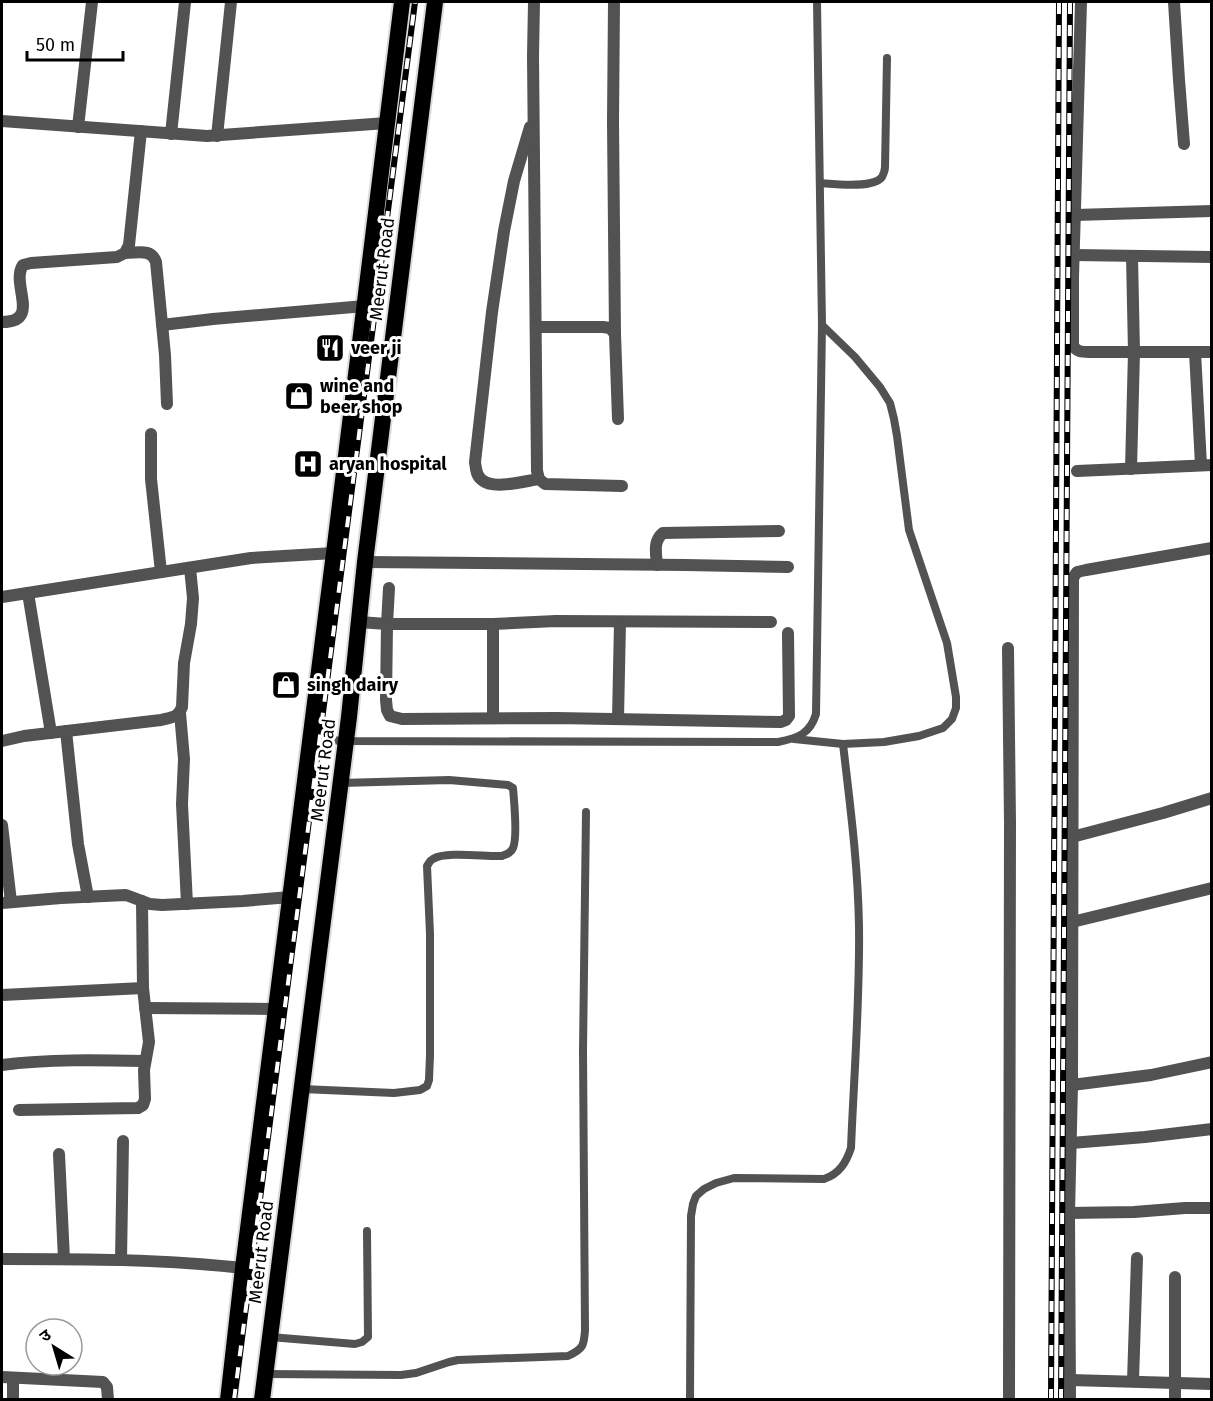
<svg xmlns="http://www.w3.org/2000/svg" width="1213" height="1401" font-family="'Fira Sans','Noto Sans Devanagari',sans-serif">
	<rect width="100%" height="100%" fill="#fff"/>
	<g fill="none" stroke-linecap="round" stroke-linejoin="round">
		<g stroke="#dbdbdb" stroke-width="20">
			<g id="trunk">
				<path d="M 228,1400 L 243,1268 L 334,553 L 402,2"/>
				<path d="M 262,1400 L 349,717 L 365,562 L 435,2"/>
			</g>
		</g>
		<g stroke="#525252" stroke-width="8">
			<path d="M 820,183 C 834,184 873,189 882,177 C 883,175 885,170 885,167 L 887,58"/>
			<path d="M 310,739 L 346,741 L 778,742 C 798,738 810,734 816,714 L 822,325 L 817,2"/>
			<path d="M 794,739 L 843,744 L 884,742 L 919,736 L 943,728 L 952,719 L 956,708 L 956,697 L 947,643 L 909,530 L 897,436 L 894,419 L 890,403 L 880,387 L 855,357 L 822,325"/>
			<path d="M 302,1089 L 394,1093 L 420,1090 L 427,1086 L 429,1080 L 430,1055 L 430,934 L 427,866 C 430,862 429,861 433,859 C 446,851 486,857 502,856 C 507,854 511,853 513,848 C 518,837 514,801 513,788 L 508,785 L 449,780 L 341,783"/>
			<path d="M 270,1337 L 355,1344 L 362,1342 L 368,1337 L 367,1231"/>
			<path d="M 265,1374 L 401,1375 L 416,1373 L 449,1362 L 458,1360 L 568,1356 C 583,1349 584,1346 585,1330 L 583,1051 L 586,812"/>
			<path d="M 690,1400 L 691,1216 L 693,1204 L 696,1196 L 704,1189 L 716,1183 L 734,1178 L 824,1179 C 839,1174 846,1163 851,1148 C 854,1074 860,1000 859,926 C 858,865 850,804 843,744"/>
		</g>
		<g stroke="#525252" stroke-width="12">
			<path d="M 534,2 L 533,56 L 537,471 L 539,479 L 545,484 L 622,486"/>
			<path d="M 614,2 L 613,122 L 615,334"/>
			<path d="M 1081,2 L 1073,277 L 1073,345 C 1076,352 1082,352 1089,352 L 1212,352"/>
			<path d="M 1174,2 L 1179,80 L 1184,144"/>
			<path d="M 2,121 L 207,136 L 387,123"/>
			<path d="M 78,127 L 92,2"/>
			<path d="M 530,127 L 514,181 L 504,231 L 492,312 L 475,462 C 476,469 476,476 482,480 C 493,490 525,481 539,479"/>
			<path d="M 171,134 L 185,2"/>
			<path d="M 217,136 L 231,2"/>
			<path d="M 1075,215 L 1212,211"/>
			<path d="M 125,253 C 138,253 151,248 156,262 L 165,355 L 167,404"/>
			<path d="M 1074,255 L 1212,257"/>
			<path d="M 2,322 C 42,322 10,284 23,265 L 31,263 L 117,257 L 125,253 L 129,245 L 141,131"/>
			<path d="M 162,325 L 213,319 L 365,306"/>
			<path d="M 536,327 L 603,327 L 610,328 L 615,334 L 618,419"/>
			<path d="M 1195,352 L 1201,465"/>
			<path d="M 151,434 L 151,479 L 161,572"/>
			<path d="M 1131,469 L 1134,352 L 1132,256"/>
			<path d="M 1077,471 L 1212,465"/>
			<path d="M 365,562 L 685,565 L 788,567"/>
			<path d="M 657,565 C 656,553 653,541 663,533 L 779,531"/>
			<path d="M 389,588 L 387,624 L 493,624 L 556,621 L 771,622"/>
			<path d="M 28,593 L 51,733"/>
			<path d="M 2,597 L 251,558 L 334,553"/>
			<path d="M 359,622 L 387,624 L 386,700 L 387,710 L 390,716 L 402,719 L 556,718 L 781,722 L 786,720 L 789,716 L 788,633"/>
			<path d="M 1008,648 L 1010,823 L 1009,1400"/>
			<path d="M 180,713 L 184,759 L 182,804 L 187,904"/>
			<path d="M 493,718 L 493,624"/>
			<path d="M 618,719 L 620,622"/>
			<path d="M 66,731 L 78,844 L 88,897"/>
			<path d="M 2,741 L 24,736 L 161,720 C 172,717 178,718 182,707 L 184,663 L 191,624 L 193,598 L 190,568"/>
			<path d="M 2,825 L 11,902"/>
			<path d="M 1072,837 L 1163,813 L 1212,798"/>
			<path d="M 2,903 L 61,898 L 126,895 L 150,904 L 162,905 L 243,901 L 290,897"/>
			<path d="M 1072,922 L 1212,888"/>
			<path d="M 2,995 L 143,988"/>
			<path d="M 145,1008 L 276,1009"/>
			<path d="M 2,1065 C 49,1059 97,1060 145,1061"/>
			<path d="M 1072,1085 L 1151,1075 L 1212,1062"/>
			<path d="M 19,1110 L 138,1108 L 143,1105 L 145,1099 L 144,1070 L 149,1042 L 143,988 L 142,901"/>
			<path d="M 1071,1143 L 1145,1137 L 1212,1129"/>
			<path d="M 59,1154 L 64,1259"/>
			<path d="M 1069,1213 L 1134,1212 L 1185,1208 L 1212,1208"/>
			<path d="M 2,1259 C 82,1259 163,1259 243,1268"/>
			<path d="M 121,1260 L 123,1141"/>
			<path d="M 2,1377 L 103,1382 L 107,1387 L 108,1400"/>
			<path d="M 1070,1380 L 1212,1384"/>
			<path d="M 1133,1381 L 1137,1258"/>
			<path d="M 13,1400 L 13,1378"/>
			<path d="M 1070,1400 L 1069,1213 L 1072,1085 L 1073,578 L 1077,572 L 1086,570 L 1212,548"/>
			<path d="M 1175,1400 L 1175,1277"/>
		</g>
		<use href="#trunk" stroke="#000" stroke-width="16"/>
		<g stroke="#000" stroke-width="6">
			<g id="rail">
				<path d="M 234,1400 L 415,2"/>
				<path d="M 1051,1400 L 1059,2"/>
				<path d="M 1061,1400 L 1070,2"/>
			</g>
		</g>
		<use href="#rail" stroke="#fff" stroke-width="4" stroke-dasharray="11" stroke-linecap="butt"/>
	</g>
	<defs>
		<g id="restaurant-square" transform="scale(1.5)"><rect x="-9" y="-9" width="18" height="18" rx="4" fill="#000" stroke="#fff"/><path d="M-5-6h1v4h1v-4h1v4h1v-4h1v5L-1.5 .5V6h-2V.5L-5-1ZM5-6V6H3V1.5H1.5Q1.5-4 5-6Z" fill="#fff"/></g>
		<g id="shop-square" transform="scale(1.5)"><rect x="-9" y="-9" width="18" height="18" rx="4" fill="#000" stroke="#fff"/><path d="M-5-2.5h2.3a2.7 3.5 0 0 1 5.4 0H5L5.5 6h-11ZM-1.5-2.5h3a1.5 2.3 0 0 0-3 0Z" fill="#fff"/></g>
		<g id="hospital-square" transform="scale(1.5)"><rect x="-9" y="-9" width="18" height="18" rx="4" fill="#000" stroke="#fff"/><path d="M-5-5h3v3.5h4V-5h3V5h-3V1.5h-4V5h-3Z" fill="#fff"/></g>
	</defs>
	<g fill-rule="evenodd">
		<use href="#restaurant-square" x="330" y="348"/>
		<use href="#shop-square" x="299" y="396"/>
		<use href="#hospital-square" x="308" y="464"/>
		<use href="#shop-square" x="286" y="685"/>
	</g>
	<g text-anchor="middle" stroke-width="6" stroke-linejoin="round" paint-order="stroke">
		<g font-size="18" fill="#000" stroke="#fff">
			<text transform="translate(382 269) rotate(-83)" y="6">Meerut Road</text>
			<text transform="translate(323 770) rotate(-83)" y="6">Meerut Road</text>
			<text transform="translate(261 1252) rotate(-83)" y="6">Meerut Road</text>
		</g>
		<g font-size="18" font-weight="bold" fill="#000" stroke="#fff" text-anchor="start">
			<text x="351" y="354">veer ji</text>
			<text x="320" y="392">wine and<tspan x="320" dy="21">beer shop</tspan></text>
			<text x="329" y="470">aryan hospital</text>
			<text x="307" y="691">singh dairy</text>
		</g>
	</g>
	<rect width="1213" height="1401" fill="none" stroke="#000000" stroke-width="6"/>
	<g transform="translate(54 1347) rotate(323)"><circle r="28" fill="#ffffff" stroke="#999999" stroke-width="1.5"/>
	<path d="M0-4.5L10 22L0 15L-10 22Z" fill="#000000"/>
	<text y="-9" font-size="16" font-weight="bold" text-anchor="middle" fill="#000000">उ</text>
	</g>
	<path d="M27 51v9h96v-9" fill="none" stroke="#000000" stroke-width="3"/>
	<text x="36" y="51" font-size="18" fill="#000000" stroke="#ffffff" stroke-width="4.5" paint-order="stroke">50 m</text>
</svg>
